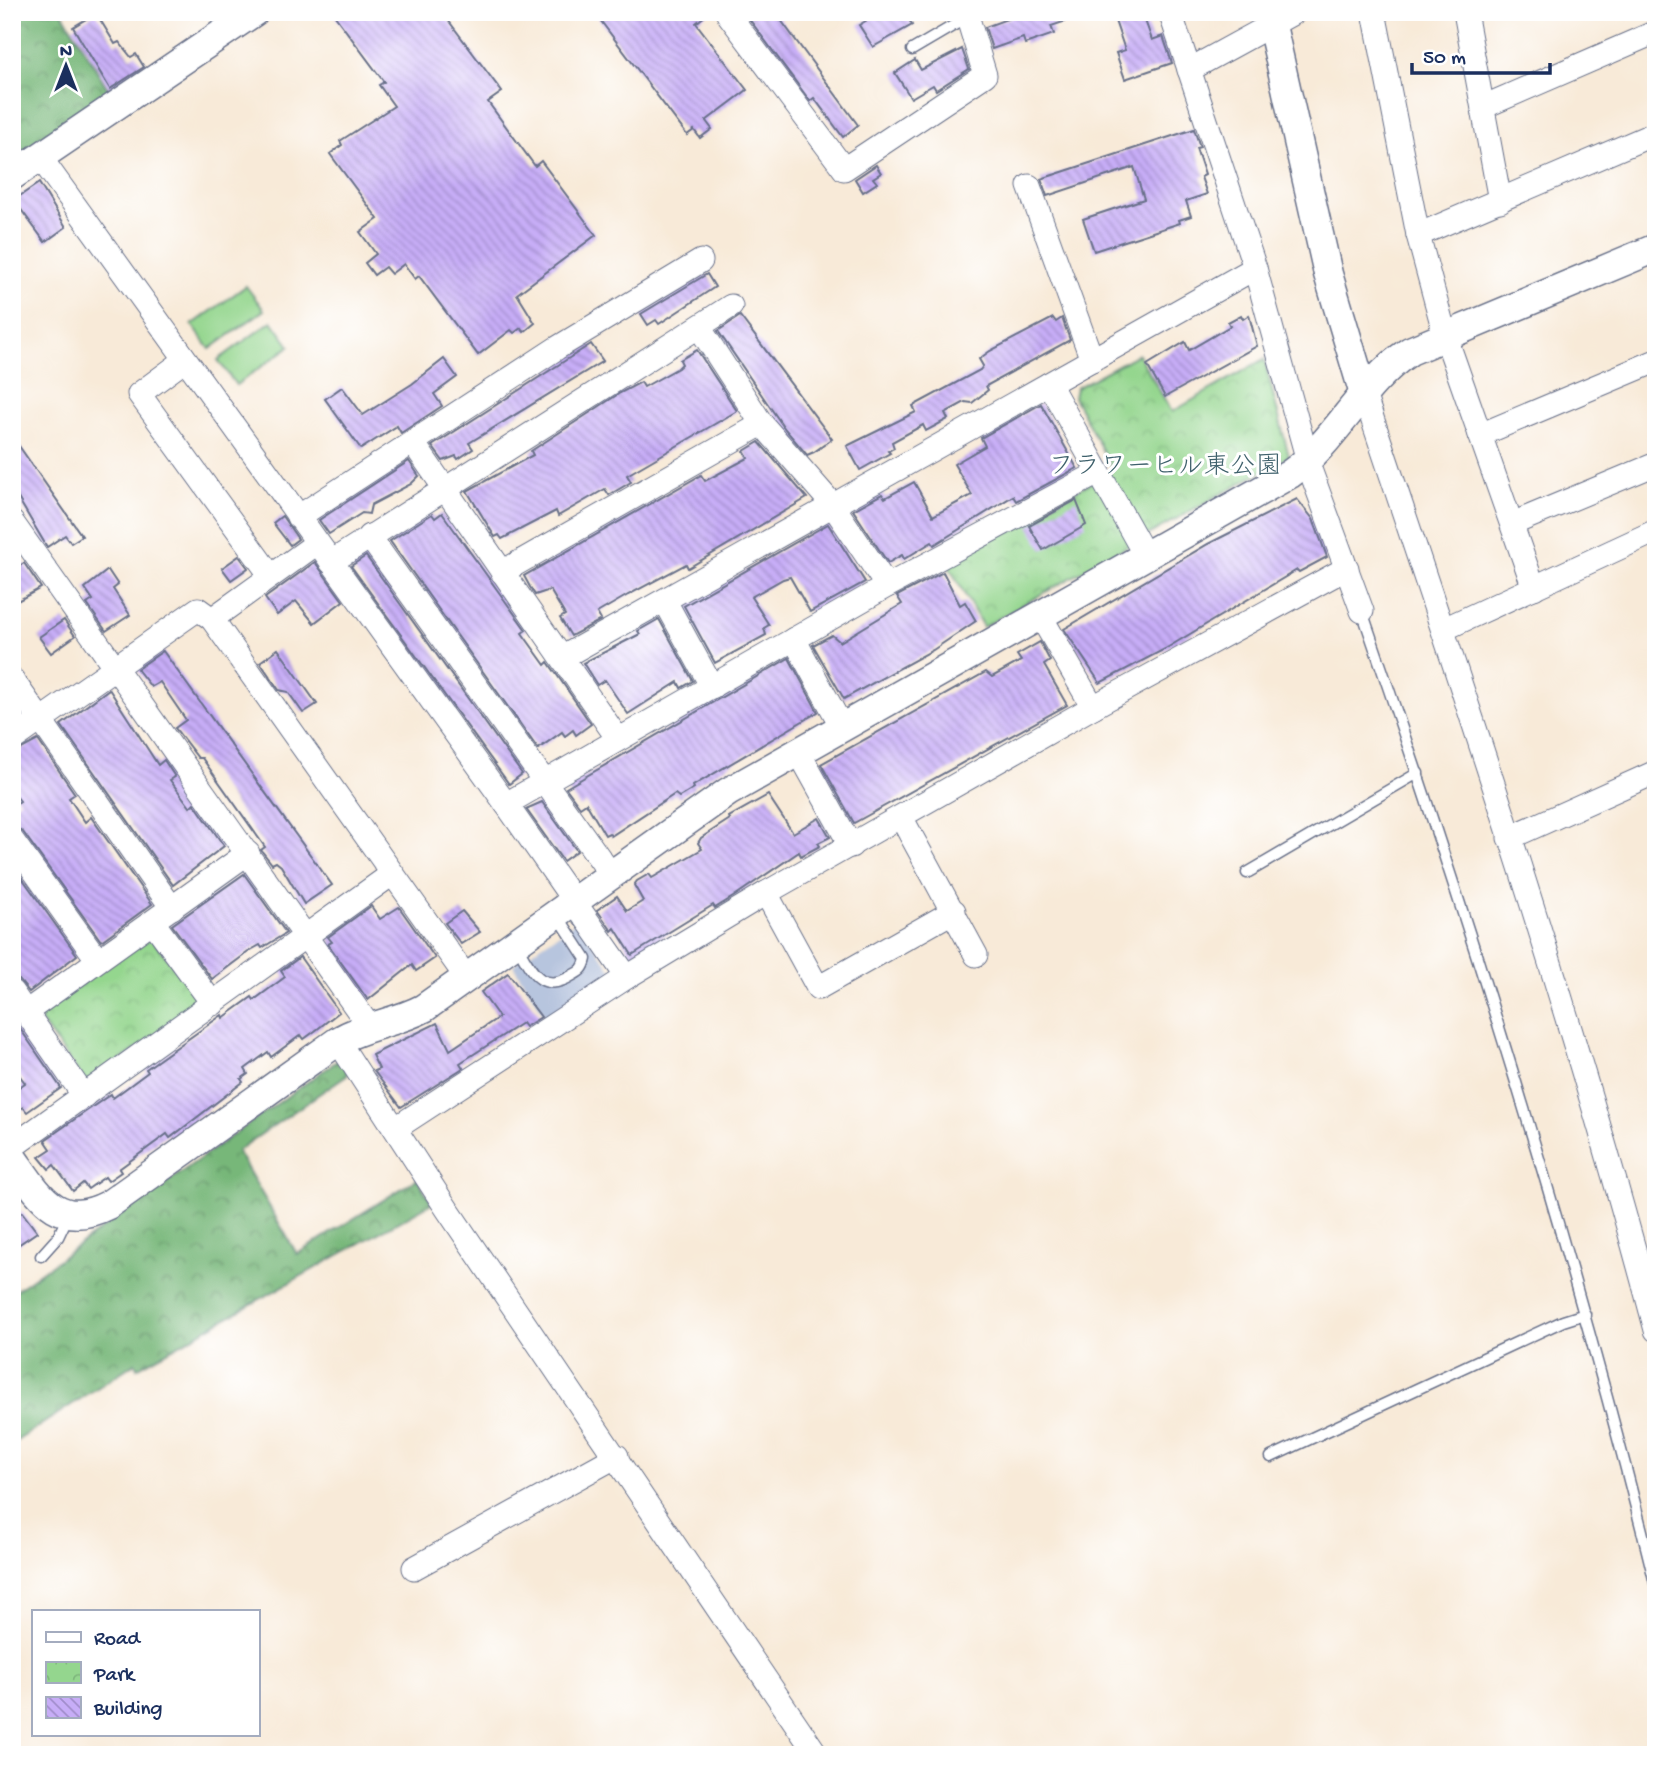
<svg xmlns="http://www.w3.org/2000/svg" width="1668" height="1767" font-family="'Gochi Hand','Klee One',sans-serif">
	<defs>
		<pattern id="forest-crowns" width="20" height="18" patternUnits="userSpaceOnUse" patternTransform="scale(1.75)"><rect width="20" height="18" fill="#77b779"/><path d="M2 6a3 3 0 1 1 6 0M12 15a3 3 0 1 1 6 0" fill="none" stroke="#619566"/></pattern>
		<pattern id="park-crowns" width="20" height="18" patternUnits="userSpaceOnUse" patternTransform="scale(1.75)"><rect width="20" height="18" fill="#94d68e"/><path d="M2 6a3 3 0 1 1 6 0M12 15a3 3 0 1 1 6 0" fill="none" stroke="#7fb87d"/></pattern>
		<pattern id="building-back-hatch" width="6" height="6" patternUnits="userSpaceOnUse" patternTransform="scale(1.75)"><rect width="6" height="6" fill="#c7adf7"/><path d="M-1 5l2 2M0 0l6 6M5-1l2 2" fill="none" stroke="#a18dcb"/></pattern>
	</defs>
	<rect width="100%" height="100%" fill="#fff"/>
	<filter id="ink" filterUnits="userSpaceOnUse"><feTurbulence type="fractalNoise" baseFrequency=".0143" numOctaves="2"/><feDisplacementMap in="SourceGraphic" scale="14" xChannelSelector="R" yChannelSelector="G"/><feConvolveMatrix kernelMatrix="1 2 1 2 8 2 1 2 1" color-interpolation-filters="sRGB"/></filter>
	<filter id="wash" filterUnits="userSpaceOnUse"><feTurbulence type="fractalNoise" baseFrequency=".00686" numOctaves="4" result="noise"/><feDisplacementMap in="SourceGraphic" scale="28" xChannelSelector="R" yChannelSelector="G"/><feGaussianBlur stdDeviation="1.57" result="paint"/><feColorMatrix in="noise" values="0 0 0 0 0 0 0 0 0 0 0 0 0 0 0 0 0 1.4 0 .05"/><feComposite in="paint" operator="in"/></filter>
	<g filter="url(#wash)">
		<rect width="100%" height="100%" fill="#f8ead8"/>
		<path fill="#b7c5de" d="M 577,921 L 613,972 L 611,980 L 548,1021 L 513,965 Z"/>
		<g fill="#94d68e" stroke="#588276" stroke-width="2">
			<path d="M 246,286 L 264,310 L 210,349 L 192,325 Z"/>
			<path d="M 272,321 L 290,346 L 236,385 L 218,360 Z"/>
		</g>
		<g fill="url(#forest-crowns)" stroke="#49736c" stroke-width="2">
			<path d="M 12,12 L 62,12 L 114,99 L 12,165 Z"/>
			<path d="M 341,1058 L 348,1074 L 237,1151 L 297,1254 L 417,1179 L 432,1203 L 137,1368 L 135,1363 L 12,1444 L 12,1293 Z"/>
		</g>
		<g fill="url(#park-crowns)" stroke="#588276" stroke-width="2">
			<path d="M 1138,354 L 1172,412 L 1264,359 L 1289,456 L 983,627 L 947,563 L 1113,470 L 1074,397 L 1076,388 Z"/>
			<path d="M 148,934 L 199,997 L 198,1006 L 91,1081 L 84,1080 L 41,1022 L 41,1014 Z"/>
		</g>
		<g id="blocks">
			<g fill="url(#building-back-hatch)">
				<path d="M 332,12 L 442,12 L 502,92 L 488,102 L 535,166 L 541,161 L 596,235 L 517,294 L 535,323 L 524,332 L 521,328 L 514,333 L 511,330 L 478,355 L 419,276 L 415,279 L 404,264 L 391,274 L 385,267 L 374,275 L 365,263 L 376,254 L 360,232 L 378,219 L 330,154 L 342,145 L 340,141 L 394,106 L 379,85 L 384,82 Z"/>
				<path d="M 594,12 L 710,12 L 696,23 L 747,90 L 706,121 L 712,129 L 700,138 L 694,130 L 687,135 Z"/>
				<path d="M 744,12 L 775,12 L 858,125 L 843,137 L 814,98 L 810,101 Z"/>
				<path d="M 881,12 L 905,12 L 912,25 L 873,47 L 859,25 Z"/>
				<path d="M 1026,12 L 1083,12 L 1084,15 L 1051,26 L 1054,34 L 1025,44 L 1023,38 L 992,49 L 985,27 Z"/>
				<path d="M 1112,12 L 1142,12 L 1152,40 L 1163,36 L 1172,63 L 1125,79 L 1116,53 L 1125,50 Z"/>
				<path d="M 96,13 L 115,44 L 119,42 L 131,57 L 136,54 L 144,67 L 110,89 L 73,27 Z"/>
				<path d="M 962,49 L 969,69 L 936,90 L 933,85 L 911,98 L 895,73 L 915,60 L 921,70 Z"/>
				<path d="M 1194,129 L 1200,147 L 1196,148 L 1205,175 L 1201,177 L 1207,194 L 1186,201 L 1191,216 L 1179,220 L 1180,223 L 1094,251 L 1083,219 L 1144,199 L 1134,167 L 1047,196 L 1041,179 Z"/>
				<path d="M 876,165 L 881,173 L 873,178 L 877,183 L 863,192 L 855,179 Z"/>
				<path d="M 39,183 L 66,227 L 45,242 L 14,200 Z"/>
				<path d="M 707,274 L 715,287 L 659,324 L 656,320 L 648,325 L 641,314 Z"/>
				<path d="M 1241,315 L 1243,319 L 1249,315 L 1257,346 L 1165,397 L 1147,365 L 1185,342 L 1189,350 L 1230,326 L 1228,322 Z"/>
				<path d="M 740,316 L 832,439 L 814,452 L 807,455 L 785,429 L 718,331 Z"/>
				<path d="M 1053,318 L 1056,322 L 1062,318 L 1070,340 L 986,386 L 988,390 L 972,403 L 965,402 L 945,413 L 948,419 L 926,431 L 923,425 L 892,442 L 894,448 L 888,451 L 890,453 L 860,470 L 847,446 L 916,412 L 913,406 L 980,370 L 983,366 L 979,359 L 990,351 Z"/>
				<path d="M 591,344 L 603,361 L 469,443 L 473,449 L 458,459 L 456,456 L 443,461 L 432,446 Z"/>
				<path d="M 697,350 L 737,411 L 627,475 L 631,482 L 609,495 L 605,489 L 558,516 L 556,511 L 502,539 L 499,535 L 495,537 L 467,491 L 533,455 L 531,451 L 620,393 L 641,382 L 644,387 L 678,368 L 682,364 L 680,360 Z"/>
				<path d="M 444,359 L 457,377 L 434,394 L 442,406 L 401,433 L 397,426 L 361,449 L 325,399 L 342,387 L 363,415 L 412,384 Z"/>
				<path d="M 1041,404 L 1077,468 L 1016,501 L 1013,496 L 934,545 L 932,542 L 904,559 L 902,555 L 888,563 L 853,510 L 882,494 L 885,498 L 914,482 L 933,516 L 972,495 L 954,464 L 985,446 L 981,438 Z"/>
				<path d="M 12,436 L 82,536 L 71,543 L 65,535 L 47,547 L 12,488 Z"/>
				<path d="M 759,442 L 807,498 L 688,568 L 686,564 L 628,595 L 597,613 L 601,620 L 571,636 L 560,618 L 565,615 L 550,590 L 535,595 L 530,587 L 524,576 L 701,475 L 705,481 L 748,458 L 744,451 Z"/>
				<path d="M 409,461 L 419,476 L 411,484 L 371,505 L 369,514 L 362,513 L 329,534 L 319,520 Z"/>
				<path d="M 1297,499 L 1313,519 L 1327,557 L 1299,572 L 1297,570 L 1165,649 L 1100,683 L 1064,629 L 1208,544 Z"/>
				<path d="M 1076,500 L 1086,525 L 1043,550 L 1029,526 Z"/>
				<path d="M 442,513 L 526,630 L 522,633 L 545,665 L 548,662 L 591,724 L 576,735 L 573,730 L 565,736 L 562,732 L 538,749 L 390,541 L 432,514 L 435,518 Z"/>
				<path d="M 282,516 L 298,539 L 290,545 L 273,523 Z"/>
				<path d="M 828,524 L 865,582 L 810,612 L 790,577 L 783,579 L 751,597 L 769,625 L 764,628 L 766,635 L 715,663 L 684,606 Z"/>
				<path d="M 239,556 L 248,568 L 231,580 L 222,568 Z"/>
				<path d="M 366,556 L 522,774 L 509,784 L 351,566 Z"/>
				<path d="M 315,562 L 343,601 L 314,623 L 296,601 L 277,615 L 265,598 Z"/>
				<path d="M 24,563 L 41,588 L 12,604 L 12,571 Z"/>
				<path d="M 108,570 L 118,585 L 113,589 L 130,615 L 106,631 L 87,604 L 93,600 L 85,588 Z"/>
				<path d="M 943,572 L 960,605 L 965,602 L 976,621 L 933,650 L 844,699 L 813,645 L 832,635 L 840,642 L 902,604 L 897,596 Z"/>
				<path d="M 659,619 L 693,681 L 681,688 L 678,682 L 628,714 L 605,680 L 597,685 L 583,663 L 640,634 L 638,631 Z"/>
				<path d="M 64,620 L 75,636 L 51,653 L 39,637 Z"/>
				<path d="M 1040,642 L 1050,661 L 1044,665 L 1067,705 L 854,823 L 821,764 L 986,672 L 992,677 L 1021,661 L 1017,655 Z"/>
				<path d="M 278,649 L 317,704 L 303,713 L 288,692 L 279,690 L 260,662 Z"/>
				<path d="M 163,651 L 332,885 L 304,904 L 281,866 L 276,862 L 272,864 L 261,850 L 265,847 L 202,758 L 198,758 L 175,728 L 186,720 L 160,682 L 151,687 L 137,669 Z"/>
				<path d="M 789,658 L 818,712 L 693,786 L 694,788 L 679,797 L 675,794 L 611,836 L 609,833 L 605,835 L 586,803 L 580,807 L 566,788 Z"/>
				<path d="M 109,689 L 158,765 L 164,760 L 175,777 L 170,780 L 190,807 L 194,803 L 224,846 L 173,885 L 61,725 Z"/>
				<path d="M 38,740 L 75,794 L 69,798 L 85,822 L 91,817 L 152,904 L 101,941 L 23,832 L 12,825 L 12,807 L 20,801 L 12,791 L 12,754 Z"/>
				<path d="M 768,795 L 793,833 L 819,818 L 830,837 L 818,843 L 820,846 L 801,856 L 799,852 L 733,897 L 715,908 L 713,905 L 632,955 L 615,928 L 612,931 L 597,910 L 617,896 L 627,911 L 643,901 L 634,885 L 637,881 L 649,874 L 652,878 L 702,849 L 698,843 L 701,838 L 730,819 L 729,817 Z"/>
				<path d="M 542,802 L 577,851 L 563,861 L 526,809 Z"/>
				<path d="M 15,868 L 77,955 L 29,992 L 19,980 L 12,978 Z"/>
				<path d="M 244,874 L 286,933 L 262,948 L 260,945 L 251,950 L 212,979 L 172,925 Z"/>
				<path d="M 371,906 L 380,919 L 399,907 L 435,958 L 416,971 L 412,965 L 368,1000 L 328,944 L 332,942 L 328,937 Z"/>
				<path d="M 462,911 L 480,932 L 461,944 L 445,923 Z"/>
				<path d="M 300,957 L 339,1012 L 315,1031 L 304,1039 L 301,1035 L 271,1057 L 268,1052 L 245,1069 L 248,1074 L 241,1079 L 243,1082 L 170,1138 L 167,1134 L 119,1169 L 121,1172 L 108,1181 L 105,1177 L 88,1189 L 83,1183 L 73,1191 L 54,1165 L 49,1169 L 39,1157 L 51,1149 L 45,1140 L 111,1094 L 113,1098 L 148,1072 L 146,1069 L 222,1015 L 223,1018 L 252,997 L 254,1000 L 285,977 L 281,971 Z"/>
				<path d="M 508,973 L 541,1017 L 525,1027 L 522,1023 L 460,1063 L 463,1068 L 401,1107 L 374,1071 L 379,1069 L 372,1055 L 437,1023 L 450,1050 L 499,1017 L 481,992 Z"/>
				<path d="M 12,1017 L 61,1088 L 27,1112 L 23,1107 L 12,1115 L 12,1092 L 25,1083 L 12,1065 Z"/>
				<path d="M 22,1212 L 37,1232 L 12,1249 L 12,1219 Z"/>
			</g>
		</g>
	</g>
	<g filter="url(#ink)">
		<use href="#blocks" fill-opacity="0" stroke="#687089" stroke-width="2"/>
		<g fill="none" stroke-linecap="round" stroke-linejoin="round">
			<g stroke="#687089" stroke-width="13">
				<g id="service">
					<path d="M 912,50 L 968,17"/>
					<path d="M 1362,611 C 1473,932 1575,1257 1656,1587"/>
					<path d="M 1247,873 L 1418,773"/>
					<path d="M 516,944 C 531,969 540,996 573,975 C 581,971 584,968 586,959 L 558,916"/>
					<path d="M 41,1256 L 58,1237 L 69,1214"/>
					<path d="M 1271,1457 L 1563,1321 L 1585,1314"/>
				</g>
			</g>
			<g stroke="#687089" stroke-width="25">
				<g id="minor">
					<path d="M 1170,12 L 1255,268 L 1311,472 L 1362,611"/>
					<path d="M 1374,12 L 1418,235 L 1445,335 L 1534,588"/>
					<path d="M 1465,12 L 1500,201"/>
					<path d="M 728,14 L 844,169 L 985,75 L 966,12"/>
					<path d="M 1189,70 L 1295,12"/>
					<path d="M 1483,107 L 1656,32"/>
					<path d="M 40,157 L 506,804 L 627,977"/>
					<path d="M 1029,186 L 1092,360"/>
					<path d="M 1418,235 L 1656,133"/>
					<path d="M 699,327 L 762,424 L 832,504 L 887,586"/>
					<path d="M 185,360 L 139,394 L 271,576"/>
					<path d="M 1049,384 L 1145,555"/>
					<path d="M 1363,391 C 1467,701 1572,1013 1656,1330"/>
					<path d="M 1480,435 L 1656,361"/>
					<path d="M 414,444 L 618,739"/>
					<path d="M 298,517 L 557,348 L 701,261"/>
					<path d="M 12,522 L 369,1026"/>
					<path d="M 1512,524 L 1656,464"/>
					<path d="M 369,536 L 610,873"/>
					<path d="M 331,562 L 731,306"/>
					<path d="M 502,572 L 762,424"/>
					<path d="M 665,601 L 712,687"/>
					<path d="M 1040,615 L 1093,707"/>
					<path d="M 212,619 L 317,543"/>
					<path d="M 1444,629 L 1656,531"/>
					<path d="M 794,639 L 842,727"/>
					<path d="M 563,657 L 1255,268"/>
					<path d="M 12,679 L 172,908"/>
					<path d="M 12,740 L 198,609 L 212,619 L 466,977"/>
					<path d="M 798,751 L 851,846"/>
					<path d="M 506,804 L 887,586 L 1098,473"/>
					<path d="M 901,817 L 976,955"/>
					<path d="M 1509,838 L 1656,772"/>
					<path d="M 12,840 L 97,959"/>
					<path d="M 766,893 L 818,988 L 954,911"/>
					<path d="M 153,922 L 213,1004"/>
					<path d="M 12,992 L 84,1096"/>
					<path d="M 26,1012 L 248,853"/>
					<path d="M 338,1041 L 447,1209 L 817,1755"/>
					<path d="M 396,1128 L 627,977 L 766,893 L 1093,707 L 1347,568"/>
					<path d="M 12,1147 L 392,874"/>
					<path d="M 414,1568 L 617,1456"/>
				</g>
			</g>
			<g stroke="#687089" stroke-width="31">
				<g id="tertiary">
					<path d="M 1269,12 L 1328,274 L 1363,391"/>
					<path d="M 12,176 L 254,12"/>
					<path d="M 12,1157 C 39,1195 57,1231 108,1205 L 338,1041 C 365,1025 396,1023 424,1008 L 728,792 L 1290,474 C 1338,440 1359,385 1410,351 L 1656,248"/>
				</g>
			</g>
			<use href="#service" stroke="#fff" stroke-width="10"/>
			<use href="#minor" stroke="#fff" stroke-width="23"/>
			<use href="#tertiary" stroke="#fff" stroke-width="28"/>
		</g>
	</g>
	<g text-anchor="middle" stroke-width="6" stroke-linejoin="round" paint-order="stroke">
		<g font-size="26" fill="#3f616c" stroke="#fff">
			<text x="1165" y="473">フラワーヒル東公園</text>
		</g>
	</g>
	<rect width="1668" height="1767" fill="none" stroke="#fff" stroke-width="42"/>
	<rect x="32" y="1610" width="228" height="126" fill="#ffffff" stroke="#a4acbf" stroke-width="2"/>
	<rect x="46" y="1632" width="35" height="10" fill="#ffffff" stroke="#a4acbf" stroke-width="2"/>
	<text x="94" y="1644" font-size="21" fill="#1b2f5e">Road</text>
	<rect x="46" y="1662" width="35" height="21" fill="url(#park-crowns)" stroke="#a4acbf" stroke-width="2"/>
	<text x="94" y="1680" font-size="21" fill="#1b2f5e">Park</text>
	<rect x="46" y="1697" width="35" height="21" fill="url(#building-back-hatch)" stroke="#a4acbf" stroke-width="2"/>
	<text x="94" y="1714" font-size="21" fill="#1b2f5e">Building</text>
	<g transform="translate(66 66)" stroke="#ffffff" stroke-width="5" paint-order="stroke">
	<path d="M0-5L12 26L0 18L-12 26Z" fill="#1b2f5e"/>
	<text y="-10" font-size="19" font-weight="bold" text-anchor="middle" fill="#1b2f5e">N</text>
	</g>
	<path d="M1412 63v10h138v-10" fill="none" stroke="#1b2f5e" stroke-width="3.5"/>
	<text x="1423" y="63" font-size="21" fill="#1b2f5e" stroke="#ffffff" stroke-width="5" paint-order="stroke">50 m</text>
</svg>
